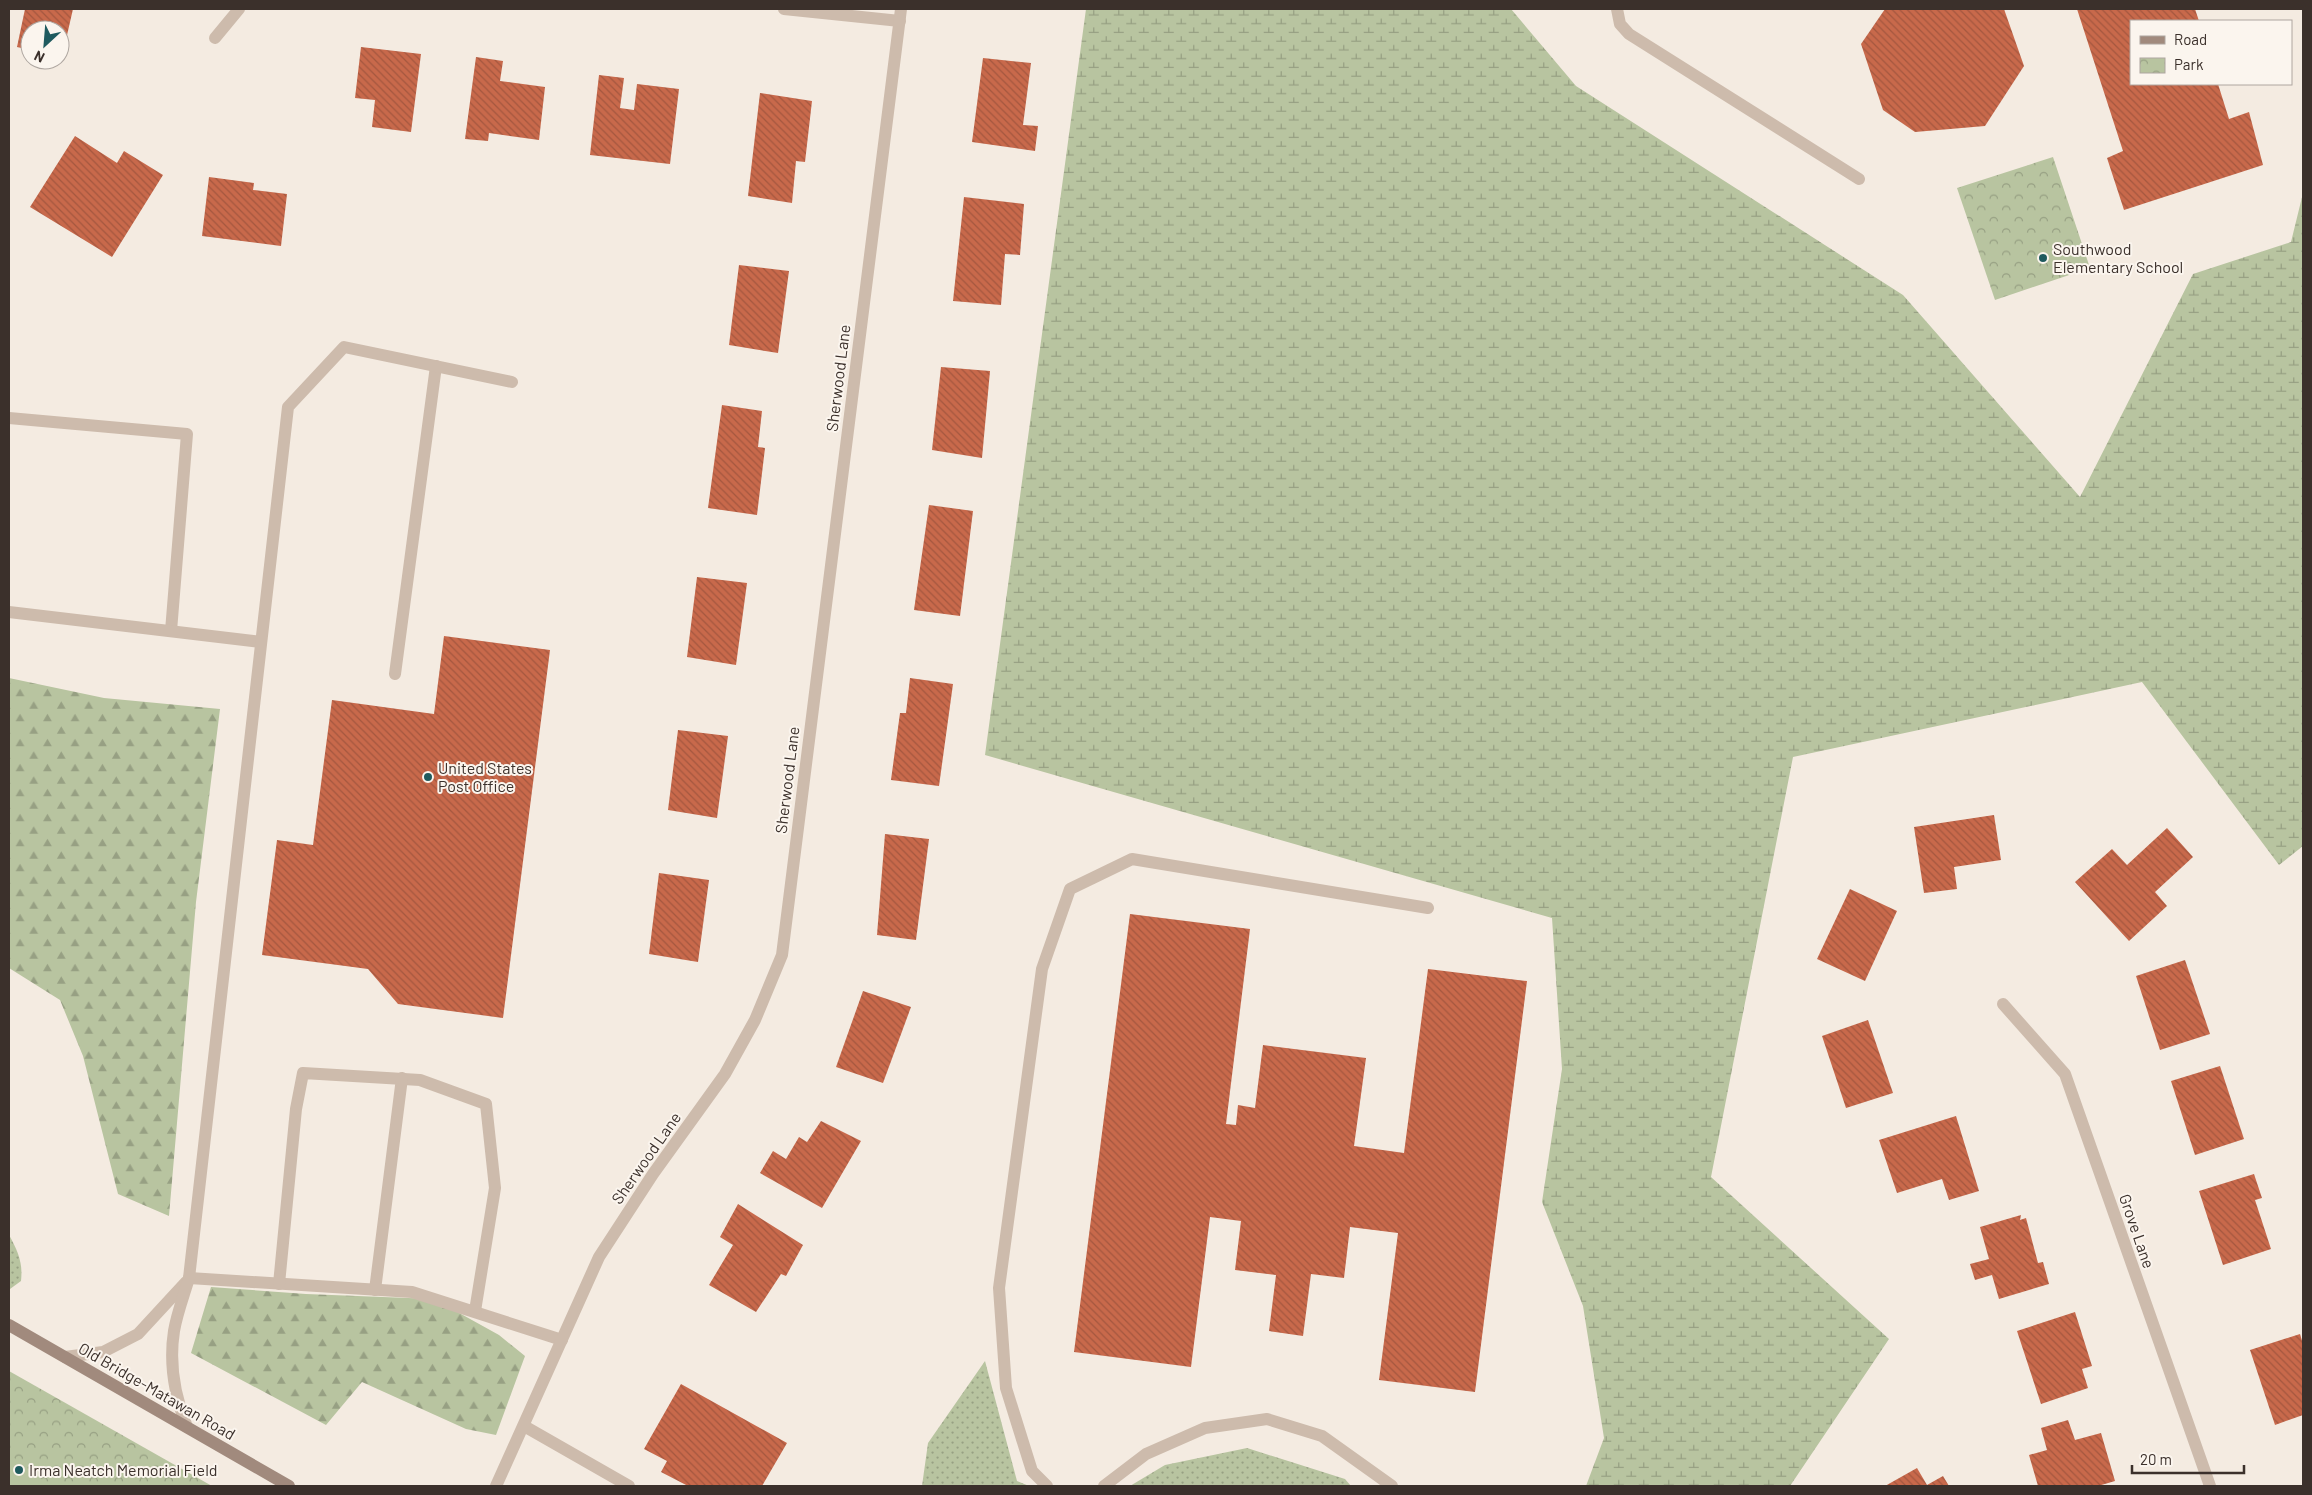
<svg xmlns="http://www.w3.org/2000/svg" width="2312" height="1495" font-family="Barlow,sans-serif">
	<defs>
		<pattern id="grass-dots" width="8" height="8" patternUnits="userSpaceOnUse" patternTransform="scale(1.25)"><rect width="8" height="8" fill="#b8c4a0"/><path d="M2 2h.1M6 6h.1" fill="none" stroke="#97a083" stroke-width="1.8" stroke-linecap="round"/></pattern>
		<pattern id="forest-firs" width="22" height="20" patternUnits="userSpaceOnUse" patternTransform="scale(1.25)"><rect width="22" height="20" fill="#b8c4a0"/><path d="M5 1l3.5 6h-7zM16 11l3.5 6h-7z" fill="#97a083"/></pattern>
		<pattern id="wetland-marsh" width="20" height="14" patternUnits="userSpaceOnUse" patternTransform="scale(1.25)"><rect width="20" height="14" fill="#b8c4a0"/><path d="M1 5h8M5 5V1M11 12h8M15 12V8" fill="none" stroke="#97a083"/></pattern>
		<pattern id="park-crowns" width="20" height="18" patternUnits="userSpaceOnUse" patternTransform="scale(1.25)"><rect width="20" height="18" fill="#b8c4a0"/><path d="M2 6a3 3 0 1 1 6 0M12 15a3 3 0 1 1 6 0" fill="none" stroke="#97a083"/></pattern>
		<pattern id="building-back-hatch" width="6" height="6" patternUnits="userSpaceOnUse" patternTransform="scale(1.25)"><rect width="6" height="6" fill="#c8694b"/><path d="M-1 5l2 2M0 0l6 6M5-1l2 2" fill="none" stroke="#a4573f"/></pattern>
	</defs>
	<rect width="100%" height="100%" fill="#f4ebe1"/>
	<g fill="url(#grass-dots)">
		<path d="M 9,1235 C 18,1251 23,1263 21,1281 L 10,1289 Z"/>
		<path d="M 985,1361 L 1017,1481 L 1029,1486 L 922,1486 L 928,1443 Z"/>
		<path d="M 1247,1448 L 1345,1479 L 1351,1486 L 1130,1486 L 1165,1465 Z"/>
	</g>
	<g fill="url(#forest-firs)">
		<path d="M 9,678 L 104,698 L 220,709 L 196,902 L 169,1216 L 118,1194 L 83,1056 L 60,1000 L 9,968 Z"/>
		<path d="M 211,1287 L 306,1294 L 434,1299 L 499,1335 L 525,1356 L 496,1435 L 466,1429 L 362,1382 L 326,1425 L 191,1353 Z"/>
	</g>
	<path fill="url(#wetland-marsh)" d="M 1086,9 L 1511,9 L 1576,86 L 1903,295 L 2080,497 L 2193,274 L 2291,242 L 2303,193 L 2303,846 L 2279,865 L 2142,682 L 1793,757 L 1711,1177 L 1889,1339 L 1790,1486 L 1586,1486 L 1604,1438 L 1583,1306 L 1542,1202 L 1562,1069 L 1552,918 L 985,755 Z"/>
	<g fill="url(#park-crowns)">
		<path d="M 2053,157 L 2090,268 L 1995,300 L 1957,188 Z"/>
		<path d="M 9,1371 L 212,1486 L 9,1486 Z"/>
	</g>
	<path fill="#b8c4a0" d="M 9,1454 L 51,1486 L 9,1486 Z"/>
	<g fill="url(#building-back-hatch)">
		<path d="M 25,9 L 73,9 L 62,57 L 60,30 L 30,30 L 30,50 L 17,47 Z"/>
		<path d="M 1885,9 L 2004,9 L 2024,66 L 1985,126 L 1915,132 L 1883,110 L 1861,44 Z"/>
		<path d="M 2077,9 L 2195,9 L 2199,21 L 2131,21 L 2131,84 L 2218,84 L 2229,119 L 2249,112 L 2263,165 L 2124,210 L 2107,158 L 2123,151 Z"/>
		<path d="M 361,47 L 421,54 L 411,132 L 372,127 L 375,100 L 355,98 Z"/>
		<path d="M 476,57 L 503,61 L 500,81 L 545,87 L 539,140 L 489,133 L 488,141 L 465,139 Z"/>
		<path d="M 983,58 L 1031,63 L 1023,125 L 1038,126 L 1035,151 L 972,142 Z"/>
		<path d="M 599,75 L 624,78 L 620,108 L 634,110 L 637,84 L 679,89 L 670,164 L 590,155 Z"/>
		<path d="M 760,93 L 812,101 L 805,162 L 796,161 L 792,203 L 748,196 Z"/>
		<path d="M 75,136 L 117,163 L 124,151 L 163,175 L 112,257 L 30,207 Z"/>
		<path d="M 209,177 L 254,183 L 253,190 L 287,194 L 281,246 L 202,236 Z"/>
		<path d="M 964,197 L 1024,204 L 1020,255 L 1005,254 L 1001,305 L 953,301 Z"/>
		<path d="M 739,265 L 789,271 L 778,353 L 729,345 Z"/>
		<path d="M 941,367 L 990,371 L 982,458 L 932,450 Z"/>
		<path d="M 722,405 L 762,411 L 758,447 L 765,448 L 757,515 L 708,508 Z"/>
		<path d="M 929,505 L 973,511 L 960,616 L 914,610 Z"/>
		<path d="M 697,577 L 747,583 L 736,665 L 687,657 Z"/>
		<path d="M 444,636 L 550,650 L 503,1018 L 398,1004 L 368,969 L 262,955 L 277,840 L 313,845 L 332,700 L 434,714 Z"/>
		<path d="M 910,678 L 953,684 L 939,786 L 891,780 L 900,713 L 906,713 Z"/>
		<path d="M 678,730 L 728,736 L 717,818 L 668,810 Z"/>
		<path d="M 1994,815 L 2001,860 L 1954,867 L 1957,889 L 1924,893 L 1914,827 Z"/>
		<path d="M 2167,828 L 2193,857 L 2155,892 L 2167,906 L 2129,941 L 2075,882 L 2112,849 L 2127,865 Z"/>
		<path d="M 885,834 L 929,839 L 916,940 L 877,935 Z"/>
		<path d="M 659,873 L 709,880 L 698,962 L 649,954 Z"/>
		<path d="M 1850,889 L 1897,911 L 1865,981 L 1817,959 Z"/>
		<path d="M 1130,914 L 1250,929 L 1226,1124 L 1236,1125 L 1238,1105 L 1255,1108 L 1263,1045 L 1366,1058 L 1354,1146 L 1404,1153 L 1428,969 L 1527,981 L 1475,1392 L 1379,1380 L 1398,1233 L 1350,1227 L 1344,1278 L 1311,1274 L 1303,1336 L 1269,1331 L 1276,1275 L 1235,1270 L 1241,1221 L 1210,1217 L 1191,1367 L 1074,1352 Z"/>
		<path d="M 2185,960 L 2210,1034 L 2160,1050 L 2136,976 Z"/>
		<path d="M 863,991 L 911,1007 L 883,1083 L 836,1067 Z"/>
		<path d="M 1868,1020 L 1893,1093 L 1846,1108 L 1822,1036 Z"/>
		<path d="M 2220,1066 L 2244,1139 L 2195,1155 L 2171,1081 Z"/>
		<path d="M 1956,1116 L 1979,1191 L 1949,1200 L 1942,1179 L 1897,1193 L 1879,1140 Z"/>
		<path d="M 821,1121 L 861,1141 L 822,1208 L 760,1173 L 773,1151 L 786,1159 L 799,1137 L 807,1142 Z"/>
		<path d="M 2254,1174 L 2262,1198 L 2255,1200 L 2271,1249 L 2223,1265 L 2199,1191 Z"/>
		<path d="M 738,1204 L 803,1245 L 786,1276 L 781,1274 L 756,1312 L 709,1285 L 733,1245 L 720,1237 Z"/>
		<path d="M 2021,1215 L 2020,1220 L 2026,1218 L 2038,1263 L 2043,1262 L 2049,1284 L 1999,1299 L 1992,1275 L 1975,1280 L 1970,1264 L 1989,1259 L 1980,1227 Z"/>
		<path d="M 2075,1312 L 2092,1366 L 2082,1369 L 2088,1388 L 2041,1404 L 2017,1331 Z"/>
		<path d="M 2300,1334 L 2303,1344 L 2303,1415 L 2275,1425 L 2250,1350 Z"/>
		<path d="M 681,1384 L 787,1443 L 762,1486 L 688,1486 L 661,1472 L 667,1461 L 644,1449 Z"/>
		<path d="M 2068,1420 L 2075,1440 L 2101,1433 L 2115,1481 L 2098,1486 L 2038,1486 L 2029,1455 L 2047,1450 L 2041,1428 Z"/>
		<path d="M 1917,1468 L 1927,1485 L 1943,1476 L 1949,1486 L 1885,1486 Z"/>
	</g>
	<g fill="none" stroke-linecap="round" stroke-linejoin="round">
		<g stroke="#cdbbac" stroke-width="12">
			<path d="M 1617,9 L 1620,24 L 1629,34 L 1859,179"/>
			<path d="M 9,418 L 187,434 L 171,631"/>
			<path d="M 9,612 L 261,642"/>
			<path d="M 395,674 L 436,366"/>
			<path d="M 189,1278 L 412,1292 L 562,1340"/>
			<path d="M 279,1284 L 296,1109 L 303,1073 L 420,1080 L 486,1104 L 495,1188 L 475,1311"/>
			<path d="M 375,1290 L 402,1078"/>
			<path d="M 65,1357 L 103,1352 L 138,1334 L 186,1282"/>
			<path d="M 524,1426 L 629,1486"/>
			<path d="M 187,1427 C 175,1397 169,1363 174,1331 C 177,1313 184,1295 189,1278 L 288,407 L 344,347 L 512,382"/>
			<path d="M 1047,1486 L 1032,1471 L 1006,1388 L 999,1288 L 1042,969 L 1070,889 L 1132,859 L 1428,908"/>
			<path d="M 1104,1486 L 1146,1454 L 1205,1428 L 1267,1419 L 1322,1436 L 1392,1486"/>
		</g>
		<g stroke="#cdbbac" stroke-width="12">
			<path d="M 784,9 L 900,21"/>
			<path d="M 215,38 L 239,9"/>
			<path d="M 2003,1004 L 2065,1074 L 2210,1486"/>
			<path d="M 496,1486 L 599,1257 L 653,1174 L 725,1074 L 755,1020 L 782,955 L 901,9"/>
		</g>
		<path stroke="#a18a7d" stroke-width="12" d="M 9,1325 L 289,1486"/>
	</g>
	<g fill="#1f5a5e" stroke="#fbf5ee" stroke-width="2">
		<circle cx="2043" cy="258" r="5"/>
		<circle cx="428" cy="777" r="5"/>
		<circle cx="19" cy="1470" r="5"/>
	</g>
	<g text-anchor="middle" stroke-width="4" stroke-linejoin="round" paint-order="stroke">
		<g font-size="16" fill="#3b302b" stroke="#fbf5ee" text-anchor="start">
			<text x="2053" y="255">Southwood<tspan x="2053" dy="18">Elementary School</tspan></text>
			<text x="438" y="774">United States<tspan x="438" dy="18">Post Office</tspan></text>
			<text x="29" y="1476">Irma Neatch Memorial Field</text>
		</g>
		<g font-size="16" fill="#3b302b" stroke="#fbf5ee">
			<text transform="translate(838 378) rotate(-83)" y="6">Sherwood Lane</text>
			<text transform="translate(787 780) rotate(-83)" y="6">Sherwood Lane</text>
			<text transform="translate(646 1158) rotate(-55)" y="6">Sherwood Lane</text>
			<text transform="translate(2137 1231) rotate(71)" y="6">Grove Lane</text>
			<text transform="translate(157 1391) rotate(30)" y="6">Old Bridge-Matawan Road</text>
		</g>
	</g>
	<rect width="2312" height="1495" fill="none" stroke="#3b302b" stroke-width="20"/>
	<rect x="2130" y="20" width="162" height="65" fill="#fbf5ee" stroke="#aea6a0"/>
	<rect x="2140" y="36" width="25" height="8" fill="#a18a7d" stroke="#aea6a0"/>
	<text x="2174" y="45" font-size="15" fill="#3b302b">Road</text>
	<rect x="2140" y="58" width="25" height="15" fill="url(#park-crowns)" stroke="#aea6a0"/>
	<text x="2174" y="70" font-size="15" fill="#3b302b">Park</text>
	<g transform="translate(45 45) rotate(206)"><circle r="24" fill="#fbf5ee" stroke="#aea6a0"/>
	<path d="M0-4L9 19L0 12L-9 19Z" fill="#1f5a5e"/>
	<text y="-8" font-size="14" font-weight="bold" text-anchor="middle" fill="#3b302b">N</text>
	</g>
	<path d="M2132 1465v8h112v-8" fill="none" stroke="#3b302b" stroke-width="2.5"/>
	<text x="2140" y="1465" font-size="15" fill="#3b302b" stroke="#fbf5ee" stroke-width="4" paint-order="stroke">20 m</text>
</svg>
